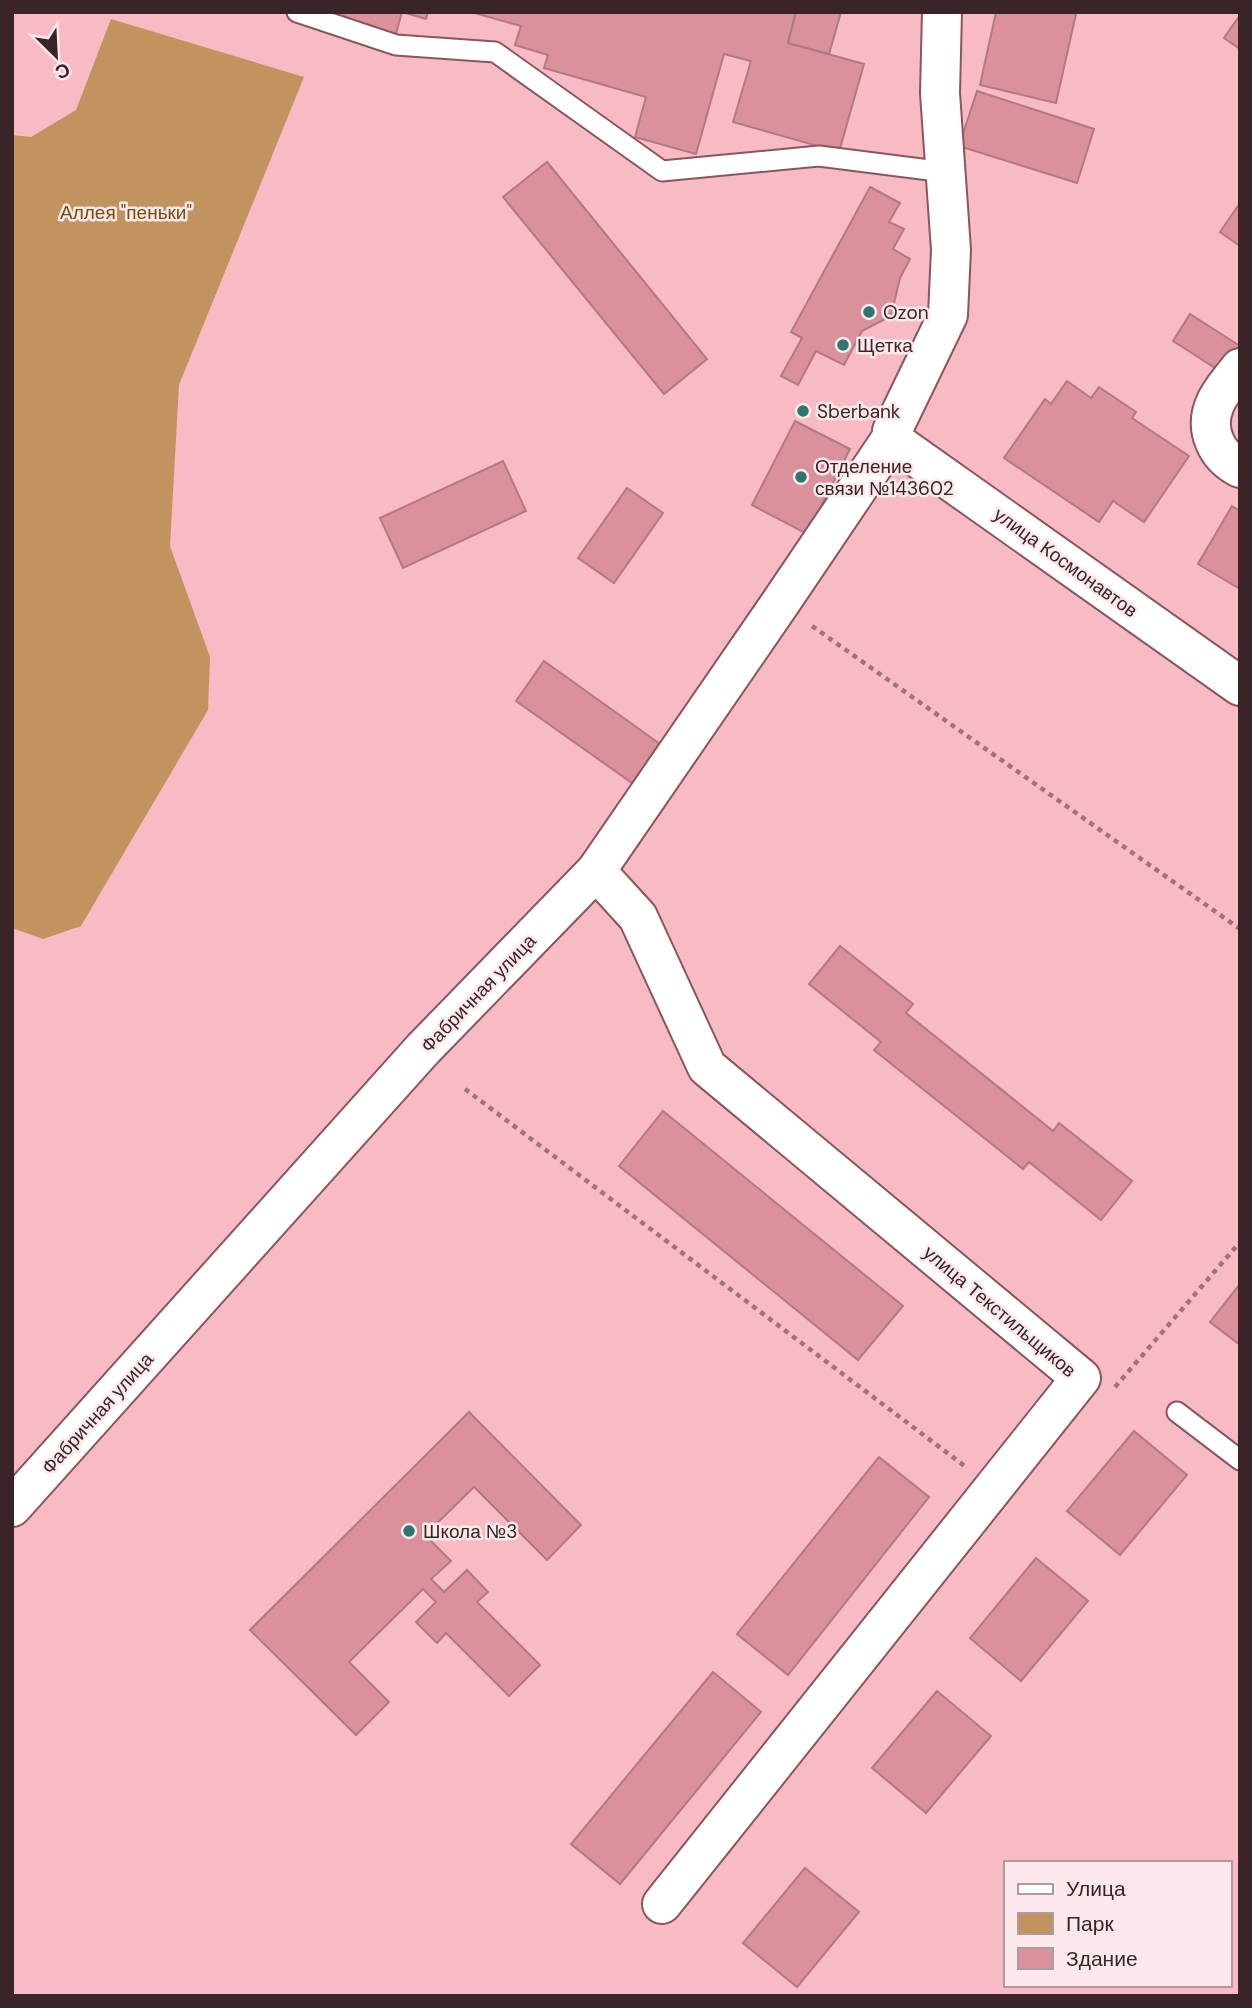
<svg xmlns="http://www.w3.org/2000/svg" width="1252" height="2008" font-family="'DM Sans',sans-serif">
	<rect width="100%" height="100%" fill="#f8bbc4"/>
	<path fill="#c1945f" d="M 111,19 L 304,77 L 179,385 L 170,546 L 210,657 L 208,710 L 81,926 L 43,939 L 12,928 L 12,135 L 31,137 L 76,110 Z"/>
	<g fill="#da919c" stroke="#b17982" stroke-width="2">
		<path d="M 314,12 L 402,12 L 395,37 Z"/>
		<path d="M 402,12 L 428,12 L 426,19 Z"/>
		<path d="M 471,12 L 796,12 L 788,43 L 864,64 L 839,152 L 733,122 L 751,61 L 724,54 L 696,154 L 635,137 L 646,97 L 544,68 L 548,55 L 515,45 L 521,26 Z"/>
		<path d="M 796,12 L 841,12 L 829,54 L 788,43 Z"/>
		<path d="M 996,12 L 1069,12 L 1076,14 L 1056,103 L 980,85 Z"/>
		<path d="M 1240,15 L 1240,49 L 1224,38 Z"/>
		<path d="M 977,91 L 1094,129 L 1077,183 L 959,146 Z"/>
		<path d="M 547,162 L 707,359 L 664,394 L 503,197 Z"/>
		<path d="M 870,187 L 900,203 L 889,222 L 904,229 L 893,249 L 910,259 L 900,278 L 891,316 L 862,331 L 844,365 L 816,351 L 798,385 L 781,376 L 802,338 L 791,332 Z"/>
		<path d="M 1240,203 L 1240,246 L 1220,232 Z"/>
		<path d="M 1190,314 L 1240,346 L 1223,373 L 1173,341 Z"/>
		<path d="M 1067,381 L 1091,398 L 1099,387 L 1136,412 L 1132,418 L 1189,456 L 1144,522 L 1113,501 L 1099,522 L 1004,458 L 1045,399 L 1051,404 Z"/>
		<path d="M 795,421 L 850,449 L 807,534 L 752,505 Z"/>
		<path d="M 503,461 L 526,511 L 403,568 L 380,518 Z"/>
		<path d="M 627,488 L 663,513 L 614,583 L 578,558 Z"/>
		<path d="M 1232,506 L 1240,511 L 1240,589 L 1198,564 Z"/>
		<path d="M 544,661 L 660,744 L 632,783 L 516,701 Z"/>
		<path d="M 840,946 L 913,1004 L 906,1013 L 1053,1131 L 1059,1123 L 1132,1181 L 1101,1220 L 1029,1162 L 1023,1169 L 874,1050 L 881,1042 L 809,984 Z"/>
		<path d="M 663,1111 L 903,1306 L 858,1360 L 619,1166 Z"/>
		<path d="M 1240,1284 L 1240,1345 L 1210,1322 Z"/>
		<path d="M 469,1412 L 581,1525 L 547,1560 L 474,1487 L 425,1535 L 451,1561 L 431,1579 L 444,1592 L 467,1570 L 488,1592 L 477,1602 L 540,1665 L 509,1696 L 446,1633 L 437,1643 L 416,1622 L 436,1602 L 423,1589 L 349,1662 L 389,1702 L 356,1735 L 250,1630 Z"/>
		<path d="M 1134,1431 L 1187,1475 L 1120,1555 L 1067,1511 Z"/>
		<path d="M 879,1457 L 929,1497 L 788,1675 L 737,1634 Z"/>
		<path d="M 1036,1558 L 1088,1601 L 1021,1681 L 970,1638 Z"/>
		<path d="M 713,1672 L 761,1712 L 620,1884 L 571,1844 Z"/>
		<path d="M 937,1691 L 991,1736 L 926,1813 L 872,1768 Z"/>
		<path d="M 805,1868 L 859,1912 L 797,1987 L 743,1943 Z"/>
	</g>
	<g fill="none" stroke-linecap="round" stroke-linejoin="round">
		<g stroke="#8a565e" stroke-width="23">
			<g id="lane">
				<path d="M 297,12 L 396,45 L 495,52 L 662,171 L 819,156 L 945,172"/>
				<path d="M 1177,1412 L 1240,1460"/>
			</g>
		</g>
		<g stroke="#8a565e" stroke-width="42">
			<g id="street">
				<path d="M 1240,368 C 1232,379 1220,391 1215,404 C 1204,429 1216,456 1240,468"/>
				<path d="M 891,439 L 1240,686"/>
				<path d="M 596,871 L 638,917 L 707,1067 L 1081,1378 L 662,1904"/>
				<path d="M 12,1507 L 423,1049 L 596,871 L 781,602 L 891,439 L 892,431 L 948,315 L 951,250 L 940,93 L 942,12"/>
			</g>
		</g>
		<g stroke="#9e7379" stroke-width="4.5" stroke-dasharray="5 5" stroke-linecap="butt">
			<path d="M 812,626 L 1240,929"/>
			<path d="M 465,1089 L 966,1467"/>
			<path d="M 1115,1387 L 1240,1242"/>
		</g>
		<use href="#lane" stroke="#fff" stroke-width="19"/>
		<use href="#street" stroke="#fff" stroke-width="38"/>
	</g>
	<g fill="#2d7671" stroke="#fce9eb" stroke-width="2.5">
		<circle cx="869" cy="312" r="7"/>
		<circle cx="843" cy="345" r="7"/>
		<circle cx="803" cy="411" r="7"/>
		<circle cx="801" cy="477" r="7"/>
		<circle cx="409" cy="1531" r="7"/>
	</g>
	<g text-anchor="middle" stroke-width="5" stroke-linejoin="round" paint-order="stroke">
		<g font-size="19" fill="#784b07" stroke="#fce9eb">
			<text x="126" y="219">Аллея "пеньки"</text>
		</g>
		<g font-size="19" fill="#3b2427" stroke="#fce9eb" text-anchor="start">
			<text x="883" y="319">Ozon</text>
			<text x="857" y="352">Щетка</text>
			<text x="817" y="418">Sberbank</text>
			<text x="815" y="473">Отделение<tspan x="815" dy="22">связи №143602</tspan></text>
			<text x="423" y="1538">Школа №3</text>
		</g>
		<g font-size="19" fill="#3b2427" stroke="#fce9eb">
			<text transform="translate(1066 562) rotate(36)" y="7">улица Космонавтов</text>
			<text transform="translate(478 993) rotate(-46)" y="7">Фабричная улица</text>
			<text transform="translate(1000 1311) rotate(40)" y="7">улица Текстильщиков</text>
			<text transform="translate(97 1413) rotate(-48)" y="7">Фабричная улица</text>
		</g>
	</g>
	<rect width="1252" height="2008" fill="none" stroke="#3b2427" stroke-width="28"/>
	<rect x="1004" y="1861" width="228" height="126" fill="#fce9eb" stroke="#af9a9d" stroke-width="2"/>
	<rect x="1018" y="1884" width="35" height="10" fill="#ffffff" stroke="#af9a9d" stroke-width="2"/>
	<text x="1066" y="1896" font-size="21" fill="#3b2427">Улица</text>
	<rect x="1018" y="1913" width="35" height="21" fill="#c1945f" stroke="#af9a9d" stroke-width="2"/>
	<text x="1066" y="1931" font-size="21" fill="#3b2427">Парк</text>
	<rect x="1018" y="1948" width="35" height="21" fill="#da919c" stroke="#af9a9d" stroke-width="2"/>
	<text x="1066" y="1966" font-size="21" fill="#3b2427">Здание</text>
	<g transform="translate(56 56) rotate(156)" stroke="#fce9eb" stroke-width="5" paint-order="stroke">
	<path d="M0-5L12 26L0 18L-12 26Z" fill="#3b2427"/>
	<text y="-10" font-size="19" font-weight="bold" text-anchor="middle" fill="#3b2427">С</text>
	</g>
</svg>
